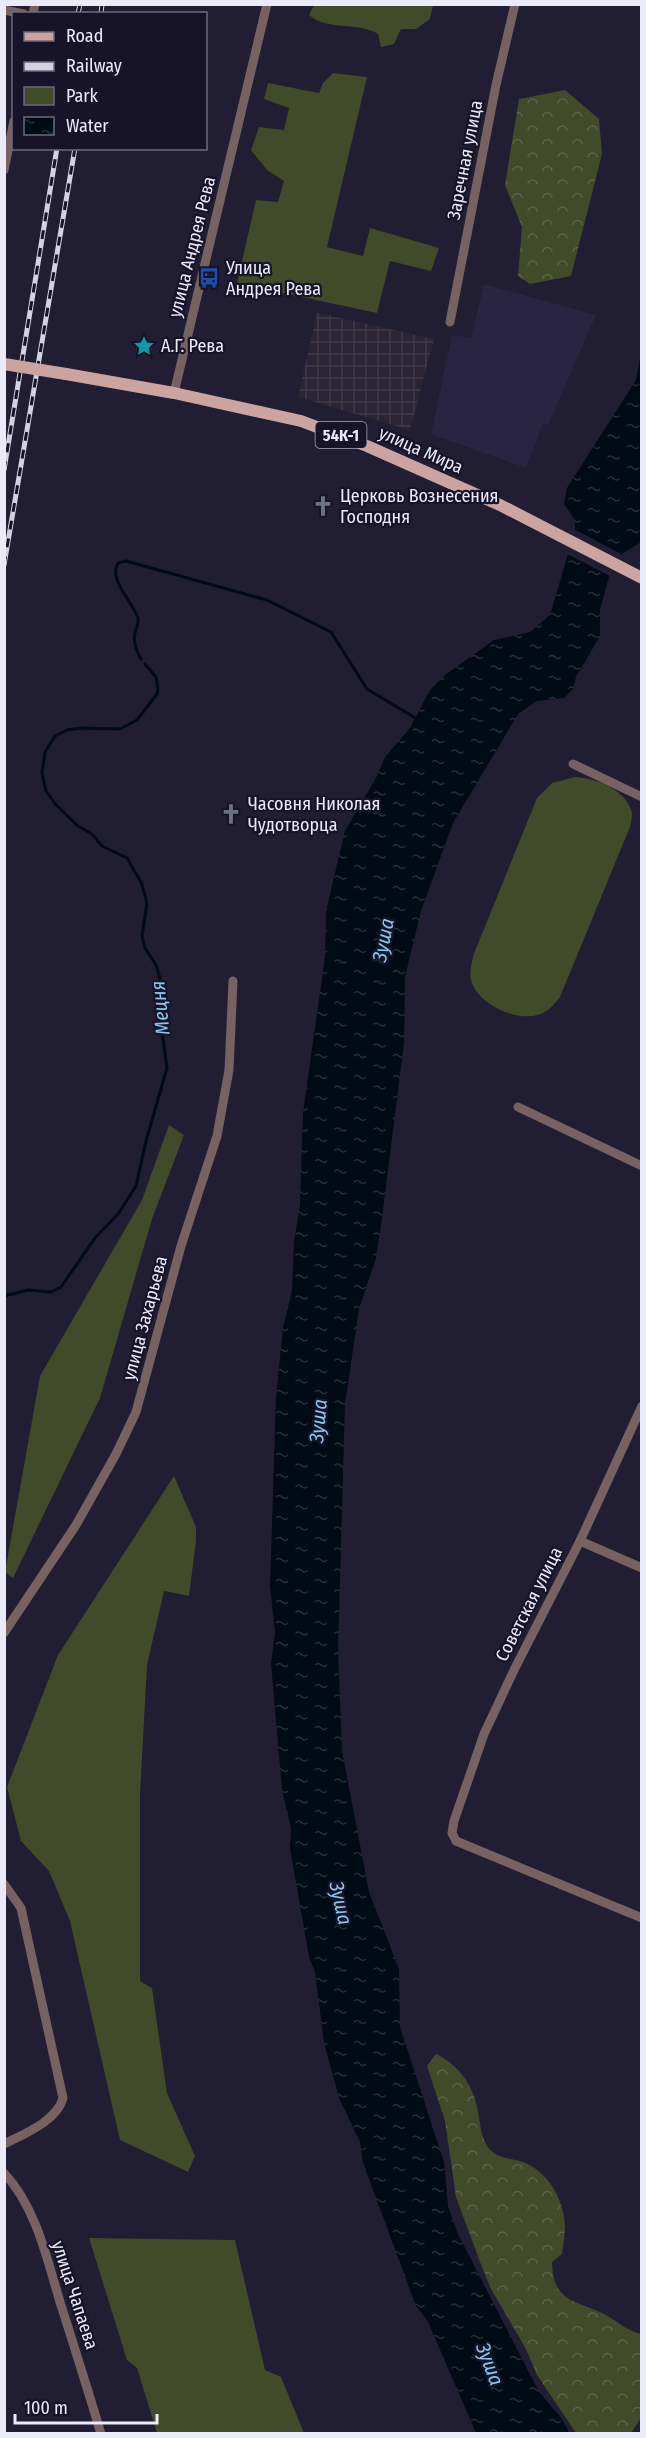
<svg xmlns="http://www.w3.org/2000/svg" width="646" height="2438" font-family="'Fira Sans Condensed',sans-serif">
	<defs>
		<pattern id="industrial-grid" width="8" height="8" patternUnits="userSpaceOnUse" patternTransform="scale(1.5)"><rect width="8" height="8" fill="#2b2434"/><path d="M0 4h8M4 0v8" fill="none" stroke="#403948"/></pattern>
		<pattern id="forest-crowns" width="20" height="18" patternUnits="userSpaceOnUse" patternTransform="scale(1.5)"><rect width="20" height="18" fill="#414a29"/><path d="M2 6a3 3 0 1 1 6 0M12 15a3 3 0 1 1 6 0" fill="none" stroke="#5d6449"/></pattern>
		<pattern id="water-ripples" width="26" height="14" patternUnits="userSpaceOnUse" patternTransform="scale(1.5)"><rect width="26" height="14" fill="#000b15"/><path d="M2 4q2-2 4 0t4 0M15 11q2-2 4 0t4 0" fill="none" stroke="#252f38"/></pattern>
	</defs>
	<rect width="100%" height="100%" fill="#211d33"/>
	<path fill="#292441" d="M 484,284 L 596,315 L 548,425 L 543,423 L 526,468 L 431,434 L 452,335 L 471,338 Z"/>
	<path fill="url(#industrial-grid)" d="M 317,313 L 434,339 L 410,430 L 298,397 Z"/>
	<g fill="#414a29">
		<path d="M 314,5 L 314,4 L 433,5 L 430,19 L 416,29 L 401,29 L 394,44 L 381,47 L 378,34 C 358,21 329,32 309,15 Z"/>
		<path d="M 333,73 L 367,77 L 327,247 L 363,256 L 370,228 L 439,248 L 431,271 L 390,261 L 377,313 L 237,283 L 256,200 L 278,202 L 284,181 L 267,170 L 251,150 L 259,127 L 284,130 L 289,108 L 264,99 L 268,83 L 319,93 L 323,83 Z"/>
		<path d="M 575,777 C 596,778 627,790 632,813 C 632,817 631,823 630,827 L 560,997 C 553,1006 546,1014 533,1016 C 511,1019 477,1003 471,980 C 469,972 472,963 473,956 L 537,798 L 552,783 Z"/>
		<path d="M 169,1125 L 184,1135 L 152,1219 L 100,1398 L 13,1578 L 5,1572 L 40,1376 L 142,1200 Z"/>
		<path d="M 174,1476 L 196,1527 L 196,1541 L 189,1596 L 164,1591 L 147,1665 L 140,1795 L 140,1981 L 152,1988 L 167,2093 L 195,2156 L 188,2172 L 120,2140 L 70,1921 L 49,1871 L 21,1841 L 7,1787 L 58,1655 Z"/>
		<path d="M 89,2238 L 235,2240 L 265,2370 L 281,2377 L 304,2433 L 157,2433 L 137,2368 L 127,2360 Z"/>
	</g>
	<g fill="url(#forest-crowns)">
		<path d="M 565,90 L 599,119 L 602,154 L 571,276 L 530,284 L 518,276 L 522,227 L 505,185 L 519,99 Z"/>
		<path d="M 436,2054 C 456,2063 473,2084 477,2107 C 480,2119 480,2136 488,2147 C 496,2158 508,2158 520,2161 C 547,2169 564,2199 565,2226 C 565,2235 563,2245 562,2254 L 552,2262 C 553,2303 576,2300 604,2314 C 617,2321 627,2331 641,2334 L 641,2418 L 631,2433 L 576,2433 L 537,2375 L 526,2349 L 491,2289 L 480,2262 L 456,2197 L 445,2121 L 427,2066 Z"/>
	</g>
	<path fill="url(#water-ripples)" d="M 641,352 L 641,542 L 619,556 L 612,566 L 600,610 L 600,636 L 576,677 L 573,689 L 564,698 L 537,701 L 518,714 L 453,823 L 421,911 L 405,977 L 404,1043 L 381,1225 L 376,1258 L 359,1309 L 345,1404 L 338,1651 L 342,1751 L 369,1892 L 399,1969 L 400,2027 L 444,2162 L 448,2206 L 458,2234 L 539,2392 L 559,2415 L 570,2433 L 476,2433 L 428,2322 L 416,2306 L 363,2163 L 360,2142 L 339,2098 L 324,2043 L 315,1972 L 309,1957 L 290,1848 L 291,1828 L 282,1790 L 271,1663 L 275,1632 L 270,1586 L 276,1397 L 283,1327 L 292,1291 L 294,1241 L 300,1205 L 303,1113 L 325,957 L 326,911 L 345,831 L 377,776 L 385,757 L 410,728 L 430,690 L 445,675 L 494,640 L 530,632 L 550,615 L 575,530 L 575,520 L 564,504 L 567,488 L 636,380 Z"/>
	<path fill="#211d33" d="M 572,528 L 625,556 L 615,567 L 612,577 L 565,553 Z"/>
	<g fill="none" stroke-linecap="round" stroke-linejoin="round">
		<g stroke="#000b15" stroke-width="3">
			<path d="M 141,659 C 137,652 133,641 135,633 C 136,627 139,625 138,618 C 133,602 108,580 118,563 L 126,561 L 267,600 L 331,632 L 367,689 L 417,719"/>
			<path d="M 4,1296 L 28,1290 L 51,1292 L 61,1287 L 95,1238 L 118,1214 L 136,1186 L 146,1141 L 165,1075 L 167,1068 L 160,1016 L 161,982 L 156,965 L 145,948 L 142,936 L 147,904 L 142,884 L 127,858 L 102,846 L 92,834 L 78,826 L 56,805 L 46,791 L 42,773 L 45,752 L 55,736 L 67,730 L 81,728 L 120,729 L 137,720 L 157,694 L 158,689 L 156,677 L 145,664"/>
		</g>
		<g stroke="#756261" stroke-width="9">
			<path d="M 4,10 L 24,14"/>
			<path d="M 33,14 L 35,4"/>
			<path d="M 4,170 L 14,121"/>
			<path d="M 450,322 L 496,85 L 515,4"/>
			<path d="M 174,393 L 267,4"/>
			<path d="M 573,764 L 642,797"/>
			<path d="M 518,1107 L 642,1166"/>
			<path d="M 642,1406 L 580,1541 L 515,1668 L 484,1734 L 454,1821 L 452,1833 L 456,1841 L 642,1918"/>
			<path d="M 580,1541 L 642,1568"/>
			<path d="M 4,1633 L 76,1525 L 116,1454 L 136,1412 L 181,1246 L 217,1136 L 229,1070 L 233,981"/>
			<path d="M 4,1884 L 21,1908 L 63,2098 C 57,2121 24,2134 4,2144"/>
			<path d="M 4,2173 C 36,2207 47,2259 60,2302 C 74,2346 88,2390 101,2434"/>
		</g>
		<path stroke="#cba4a1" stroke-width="12" d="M 66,374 L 174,393 L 301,421 L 367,446 L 500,505 L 642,578"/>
		<g stroke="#d3d2e2" stroke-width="5">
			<g id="rail">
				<path d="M 78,14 L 80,4"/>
				<path d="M 101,14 L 102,4"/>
				<path d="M 4,470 L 57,148"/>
				<path d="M 4,565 L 75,148"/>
			</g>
		</g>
		<use href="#rail" stroke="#171429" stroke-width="3" stroke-dasharray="9" stroke-linecap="butt"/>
		<path stroke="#cba4a1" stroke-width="12" d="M 4,364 L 66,374"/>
	</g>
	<defs>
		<g id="bus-bare" transform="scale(1.62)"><path d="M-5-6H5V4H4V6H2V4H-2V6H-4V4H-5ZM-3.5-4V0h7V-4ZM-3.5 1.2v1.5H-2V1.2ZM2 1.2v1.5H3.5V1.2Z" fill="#1a4fb4" stroke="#171429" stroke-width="2.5" paint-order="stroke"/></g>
		<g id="sight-bare" transform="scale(1.62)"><path d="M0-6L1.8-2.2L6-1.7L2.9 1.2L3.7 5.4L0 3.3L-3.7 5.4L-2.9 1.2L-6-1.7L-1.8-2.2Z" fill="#0f9aa8" stroke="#171429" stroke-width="2.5" paint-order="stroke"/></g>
		<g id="church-bare" transform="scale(1.62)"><path d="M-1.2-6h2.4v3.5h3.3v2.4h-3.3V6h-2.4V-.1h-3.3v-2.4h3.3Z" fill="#6b7280" stroke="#171429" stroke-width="2.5" paint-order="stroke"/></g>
	</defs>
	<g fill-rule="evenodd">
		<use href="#bus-bare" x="209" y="278"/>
		<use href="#sight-bare" x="144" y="346"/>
		<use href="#church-bare" x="323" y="506"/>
		<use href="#church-bare" x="231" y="814"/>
	</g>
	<g text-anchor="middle" stroke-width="4.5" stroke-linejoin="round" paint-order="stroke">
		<rect fill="#171429" stroke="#abaabb" stroke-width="1.5" x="315.5" y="422" width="51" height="26" rx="4.5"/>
		<g font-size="16" font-weight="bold" fill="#ebeaf9">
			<text x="341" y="441">54К-1</text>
		</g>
		<g font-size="18" fill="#ebeaf9" stroke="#171429">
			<text transform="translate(465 160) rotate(-79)" y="6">Заречная улица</text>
			<text transform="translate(192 247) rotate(-76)" y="6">улица Андрея Рева</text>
			<text transform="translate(421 450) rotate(24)" y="6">улица Мира</text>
			<text transform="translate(145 1318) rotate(-75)" y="6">улица Захарьева</text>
			<text transform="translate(529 1604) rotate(-63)" y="6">Советская улица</text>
			<text transform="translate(75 2295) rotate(72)" y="6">улица Чапаева</text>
		</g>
		<g font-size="18" fill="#ebeaf9" stroke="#171429" text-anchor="start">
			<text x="226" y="274">Улица<tspan x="226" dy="21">Андрея Рева</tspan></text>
			<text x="161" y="352">А.Г. Рева</text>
			<text x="340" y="502">Церковь Вознесения<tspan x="340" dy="21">Господня</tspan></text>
			<text x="248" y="810">Часовня Николая<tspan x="248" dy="21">Чудотворца</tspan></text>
		</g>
		<g font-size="20" font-style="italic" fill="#88c7ef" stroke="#171429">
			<text transform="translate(383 940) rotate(-79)" y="7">Зуша</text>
			<text transform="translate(160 1008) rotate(-96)" y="7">Мецня</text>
			<text transform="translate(318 1421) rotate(-85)" y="7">Зуша</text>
			<text transform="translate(341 1903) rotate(77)" y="7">Зуша</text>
			<text transform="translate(490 2364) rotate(69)" y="7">Зуша</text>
		</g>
	</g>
	<rect width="646" height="2438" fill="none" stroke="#ebeaf9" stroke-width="12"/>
	<rect x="12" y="12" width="195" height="138" fill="#171429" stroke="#6c6a7c" stroke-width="1.5"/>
	<rect x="24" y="32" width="30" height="9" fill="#cba4a1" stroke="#6c6a7c" stroke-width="1.5"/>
	<text x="66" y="42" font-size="18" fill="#ebeaf9">Road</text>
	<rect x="24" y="62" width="30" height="9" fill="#d3d2e2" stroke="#6c6a7c" stroke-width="1.5"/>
	<text x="66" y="72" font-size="18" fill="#ebeaf9">Railway</text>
	<rect x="24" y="87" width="30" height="18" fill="#414a29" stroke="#6c6a7c" stroke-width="1.5"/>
	<text x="66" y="102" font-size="18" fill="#ebeaf9">Park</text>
	<rect x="24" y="117" width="30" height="18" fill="url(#water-ripples)" stroke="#6c6a7c" stroke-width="1.5"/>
	<text x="66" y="132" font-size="18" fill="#ebeaf9">Water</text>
	<path d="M15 2414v9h142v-9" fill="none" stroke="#ebeaf9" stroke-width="3"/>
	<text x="24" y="2414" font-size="18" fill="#ebeaf9" stroke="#171429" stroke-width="4.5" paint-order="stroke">100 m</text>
</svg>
